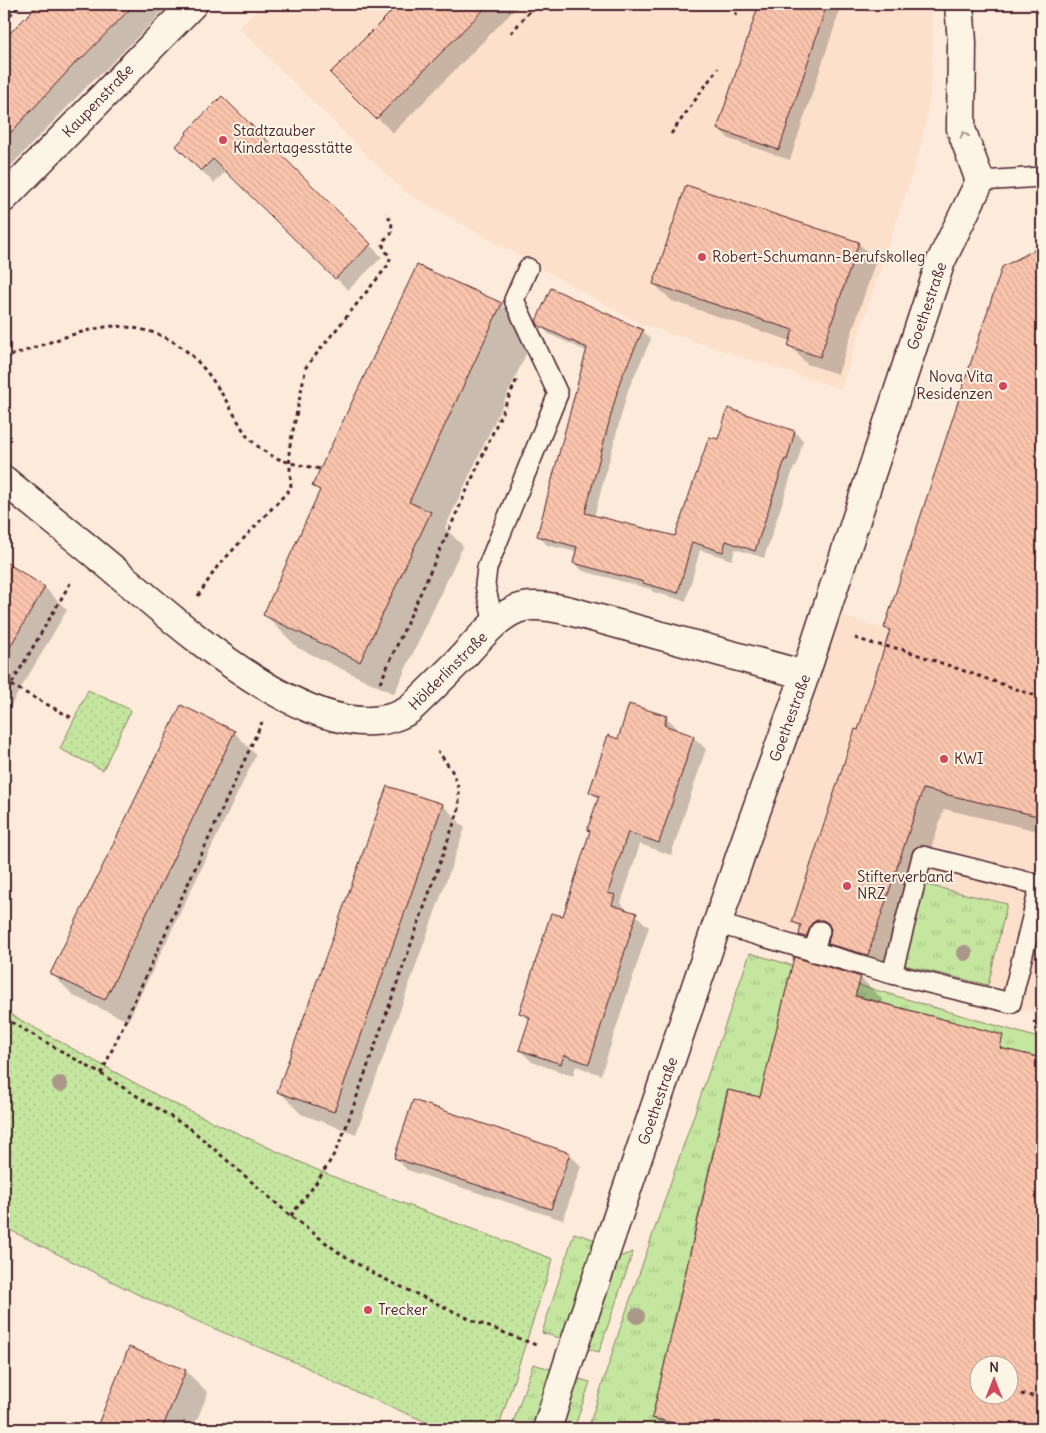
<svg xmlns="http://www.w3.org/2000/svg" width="1046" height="1433" font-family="Delius,sans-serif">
	<defs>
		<pattern id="grass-tufts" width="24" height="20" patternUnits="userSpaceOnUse" patternTransform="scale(1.25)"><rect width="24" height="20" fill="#c4e69f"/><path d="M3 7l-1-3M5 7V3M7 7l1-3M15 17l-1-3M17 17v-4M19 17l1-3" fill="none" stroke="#aac589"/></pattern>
		<pattern id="park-dots" width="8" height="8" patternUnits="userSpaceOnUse" patternTransform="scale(1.25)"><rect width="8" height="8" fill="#c4e69f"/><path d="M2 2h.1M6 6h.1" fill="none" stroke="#aac589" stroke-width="1.8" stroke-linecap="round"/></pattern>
		<pattern id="building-back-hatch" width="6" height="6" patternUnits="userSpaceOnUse" patternTransform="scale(1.25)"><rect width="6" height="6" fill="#fbc5ad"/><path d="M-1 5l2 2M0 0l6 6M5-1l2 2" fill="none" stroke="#d9a995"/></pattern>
	</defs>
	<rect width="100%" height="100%" fill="#fcebda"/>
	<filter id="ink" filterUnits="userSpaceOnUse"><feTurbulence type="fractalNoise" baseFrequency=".02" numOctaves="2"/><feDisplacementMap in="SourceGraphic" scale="10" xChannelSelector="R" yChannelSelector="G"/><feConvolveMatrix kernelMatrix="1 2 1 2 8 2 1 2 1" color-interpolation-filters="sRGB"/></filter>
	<g filter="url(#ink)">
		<g fill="#fce0cc">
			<path d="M 263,4 L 932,4 L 933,35 L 932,72 L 927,117 L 918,156 L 841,389 L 638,323 L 403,191 L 239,28 Z"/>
			<path d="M 836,614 L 1042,680 L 1042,1015 L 730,930 Z"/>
		</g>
		<g fill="url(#grass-tufts)" stroke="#878265">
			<path d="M 923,884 L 1007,904 L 988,985 L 904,965 Z"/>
			<path d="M 750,953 L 1042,1039 L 1042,1058 L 1000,1048 L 1002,1035 L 789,978 L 760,1097 L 727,1090 L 652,1418 L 684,1426 L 683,1429 L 588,1429 L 619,1332 Z"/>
			<path d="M 574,1233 L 596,1240 L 564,1339 L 542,1333 Z"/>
			<path d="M 633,1252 L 599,1352 L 585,1348 L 616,1258 Z"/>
			<path d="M 533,1364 L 554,1370 L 534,1429 L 511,1429 Z"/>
			<path d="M 576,1378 L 590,1382 L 574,1429 L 559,1429 Z"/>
		</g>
		<g fill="url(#park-dots)" stroke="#878265">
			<path d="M 88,690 L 131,710 L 103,770 L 60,749 Z"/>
			<path d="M 4,1011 L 164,1099 L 315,1169 L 359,1187 L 553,1259 L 498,1429 L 443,1429 L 335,1383 L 304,1366 L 208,1326 L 137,1294 L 4,1227 Z"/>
		</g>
		<g fill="#0003" fill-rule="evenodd">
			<path d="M 40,4 L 170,4 L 98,77 L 97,76 L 4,173 L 4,41 Z"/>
			<path d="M 401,4 L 520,4 L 393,133 L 332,73 Z"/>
			<path d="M 759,4 L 842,4 L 790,160 L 729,139 L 719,128 Z"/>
			<path d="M 222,98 L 382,257 L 348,290 L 226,171 L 214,183 L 177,146 Z"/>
			<path d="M 858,243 L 876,260 L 838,374 L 807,364 L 790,346 L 791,341 L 672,301 L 654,284 Z"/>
			<path d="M 1042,248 L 1042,832 L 944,809 L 889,975 L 850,964 L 832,946 L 827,957 L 821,956 L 800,935 L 802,929 L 793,921 L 859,732 L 890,633 L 886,628 L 1003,267 Z"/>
			<path d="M 501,304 L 534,337 L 445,528 L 463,546 L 394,694 L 298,648 L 265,615 L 321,493 L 314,486 Z"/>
			<path d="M 540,325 L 643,331 L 651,339 L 628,390 L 594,517 L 676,538 L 718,440 L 795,432 L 803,440 L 796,468 L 794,467 L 764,558 L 735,549 L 732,560 L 700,550 L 686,601 L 653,592 L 651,589 L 583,571 L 574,563 L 577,552 L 547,545 L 539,536 L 588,352 L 549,334 Z"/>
			<path d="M 4,563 L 45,588 L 67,610 L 4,717 Z"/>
			<path d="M 666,717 L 678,729 L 678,731 L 693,737 L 706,749 L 671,855 L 640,844 L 621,903 L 626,909 L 626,911 L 636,915 L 649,927 L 601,1075 L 576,1066 L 573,1076 L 532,1062 L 520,1050 L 529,1021 L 520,1012 L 564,917 L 591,831 L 599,800 L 590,792 L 618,740 Z"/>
			<path d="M 234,732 L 256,755 L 128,1021 L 74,996 L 52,974 Z"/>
			<path d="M 413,795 L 443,805 L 465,828 L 356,1134 L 301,1114 L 279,1091 Z"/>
			<path d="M 861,978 L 883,1000 L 882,1004 L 924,1032 L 1042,1059 L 1042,1429 L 664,1429 L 653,1418 L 761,1099 ZM 978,1366 L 1008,1366 L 1008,1396 L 978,1396 Z"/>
			<path d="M 569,1154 L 581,1166 L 563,1220 L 407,1170 L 395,1158 Z"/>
			<path d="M 130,1348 L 186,1371 L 208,1393 L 193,1429 L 97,1429 Z"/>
		</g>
		<g fill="url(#building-back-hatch)" stroke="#4a1f2b" fill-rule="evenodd">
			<path d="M 39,4 L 135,4 L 80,60 L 79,59 L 4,140 L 4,39 Z"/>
			<path d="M 399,4 L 489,4 L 376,119 L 330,73 Z"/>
			<path d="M 759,4 L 827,4 L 779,150 L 717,129 Z"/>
			<path d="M 222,96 L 371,244 L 335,279 L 213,159 L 201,171 L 176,146 L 187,134 L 186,132 Z"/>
			<path d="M 686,185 L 859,242 L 820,357 L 788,346 L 793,330 L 653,284 Z"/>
			<path d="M 1042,246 L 1042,817 L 923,789 L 868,955 L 828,944 L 831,929 L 828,923 L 823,920 L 817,920 L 812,923 L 806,937 L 799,935 L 801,925 L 792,922 L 855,729 L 858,730 L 890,630 L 884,628 L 890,610 L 1002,267 Z"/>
			<path d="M 417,265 L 502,303 L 409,502 L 431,512 L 360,662 L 263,615 L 320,490 L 312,486 Z"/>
			<path d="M 551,288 L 643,330 L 620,381 L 585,513 L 675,536 L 709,437 L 718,439 L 728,408 L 795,431 L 787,460 L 785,459 L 755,551 L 726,541 L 723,552 L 692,542 L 678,593 L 643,583 L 644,582 L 573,563 L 577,547 L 537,536 L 587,348 L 539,326 L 536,321 Z"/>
			<path d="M 4,561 L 45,587 L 4,657 Z"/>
			<path d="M 629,704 L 667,716 L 664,725 L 694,736 L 659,843 L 628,832 L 608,893 L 615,895 L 612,905 L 637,913 L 589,1064 L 564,1055 L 561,1064 L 519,1050 L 530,1017 L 519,1013 L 551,913 L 563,916 L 590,831 L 587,830 L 599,796 L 589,792 L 608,735 L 618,739 Z"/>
			<path d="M 181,705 L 235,731 L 105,1000 L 50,974 Z"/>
			<path d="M 387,786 L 443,804 L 334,1112 L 277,1092 Z"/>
			<path d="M 794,957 L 861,977 L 855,996 L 1003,1035 L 1000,1048 L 1042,1058 L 1042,1429 L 699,1429 L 652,1418 L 728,1090 L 760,1097 ZM 978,1366 L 1008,1366 L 1008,1396 L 978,1396 Z"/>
			<path d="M 413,1100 L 570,1153 L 551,1209 L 394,1158 Z"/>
			<path d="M 129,1347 L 186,1370 L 162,1429 L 96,1429 Z"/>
		</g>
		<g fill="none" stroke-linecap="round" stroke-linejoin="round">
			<g stroke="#4a1f2b" stroke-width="22">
				<g id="service">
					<path d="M 980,181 L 1042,177"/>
					<path d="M 494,624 L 485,585 L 487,568 L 558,394 L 514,300 L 528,268"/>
					<path d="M 719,924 L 892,974 L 1011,1003 L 1040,885 L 922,856 L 892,974"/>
					<path d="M 813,952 L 820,931"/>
				</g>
			</g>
			<g stroke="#4a1f2b" stroke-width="31">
				<g id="minor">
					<path d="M 4,198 L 193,4"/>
					<path d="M 4,480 C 42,511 81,542 119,574 C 179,624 326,761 409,710 C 425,695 441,679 456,664 C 474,646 498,612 524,607 C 538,604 556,608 570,611 L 805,675"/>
					<path d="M 547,1429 L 570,1357 L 746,839 L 805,675 L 941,261 L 980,181 L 961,129 L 962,42 L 959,4"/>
				</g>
			</g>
			<g stroke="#4a1f2b" stroke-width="3" stroke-dasharray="4 4" stroke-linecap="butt">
				<path d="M 736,4 L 736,17"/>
				<path d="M 4,21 L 21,4"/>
				<path d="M 511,33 L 536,4"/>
				<path d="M 671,134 L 718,68"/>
				<path d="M 4,360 L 10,356 C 41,346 73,332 105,327 C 116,325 128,327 139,329 C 197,340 219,389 246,435 C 270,461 288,463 321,469"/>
				<path d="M 198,596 L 217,567 L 291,488 L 289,450 L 306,367 L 389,264 L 390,258 L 383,246 L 384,240 L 391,234 L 392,222 L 386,213"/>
				<path d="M 855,638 L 874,644 L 901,649 L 1042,698"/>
				<path d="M 380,683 L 517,379"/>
				<path d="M 11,685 L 74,719"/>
				<path d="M 4,697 L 72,580"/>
				<path d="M 4,1018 L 101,1074 L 191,1129 L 291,1216 L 338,1252 L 376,1275 L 474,1321 L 536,1345"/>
				<path d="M 1033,1022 L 1042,1024"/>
				<path d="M 101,1074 L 262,722"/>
				<path d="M 291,1216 C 301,1201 314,1188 323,1172 C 335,1155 343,1136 350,1116 L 459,809 L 459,789 L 452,771 L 438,751"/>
				<path d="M 1021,1394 L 1042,1398"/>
				<path d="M 182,1429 L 185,1421"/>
			</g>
			<use href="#service" stroke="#fcf5e5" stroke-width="19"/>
			<use href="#minor" stroke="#fcf5e5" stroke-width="28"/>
		</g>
		<g fill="#ab968a">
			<circle cx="965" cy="953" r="8"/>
			<circle cx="60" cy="1084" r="8"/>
			<circle cx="637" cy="1316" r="8"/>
		</g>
		<defs><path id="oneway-chevron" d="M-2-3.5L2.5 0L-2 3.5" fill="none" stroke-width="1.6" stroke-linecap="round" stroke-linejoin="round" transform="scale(1.25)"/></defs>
		<use stroke="#a38a88" href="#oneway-chevron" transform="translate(964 135) rotate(-107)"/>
	</g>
	<g fill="#d1495b" stroke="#fcf5e5" stroke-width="2">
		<circle cx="223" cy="140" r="5"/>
		<circle cx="702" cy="257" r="5"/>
		<circle cx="1003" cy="386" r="5"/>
		<circle cx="944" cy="759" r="5"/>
		<circle cx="847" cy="886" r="5"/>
		<circle cx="368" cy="1310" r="5"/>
	</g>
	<g text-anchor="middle" stroke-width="4" stroke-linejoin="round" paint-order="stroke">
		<g font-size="15" fill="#4a1f2b" stroke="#fcf5e5">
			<text transform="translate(98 101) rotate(-46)" y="5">Kaupenstraße</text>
			<text transform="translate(927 306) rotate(-71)" y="5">Goethestraße</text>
			<text transform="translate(448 671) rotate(-45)" y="5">Hölderlinstraße</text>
			<text transform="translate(790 718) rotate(-70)" y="5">Goethestraße</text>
			<text transform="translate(658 1101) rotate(-71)" y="5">Goethestraße</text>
		</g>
		<g font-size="15" fill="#4a1f2b" stroke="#fcf5e5" text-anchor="start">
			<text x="233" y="136">Stadtzauber<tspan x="233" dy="17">Kindertagesstätte</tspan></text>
			<text x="712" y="262">Robert-Schumann-Berufskolleg</text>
			<text x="993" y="382" text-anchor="end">Nova Vita<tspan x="993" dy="17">Residenzen</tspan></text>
			<text x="954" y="764">KWI</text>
			<text x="857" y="882">Stifterverband<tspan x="857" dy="17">NRZ</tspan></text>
			<text x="378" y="1315">Trecker</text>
		</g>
	</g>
	<rect width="1046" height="1433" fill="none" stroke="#fcf5e5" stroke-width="20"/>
	<rect x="10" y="10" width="1026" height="1413" fill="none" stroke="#4a1f2b" stroke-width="2" filter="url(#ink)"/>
	<g transform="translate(994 1380)"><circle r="24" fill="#fcf5e5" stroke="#b59f9b"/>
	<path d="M0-4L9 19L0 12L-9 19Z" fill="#d1495b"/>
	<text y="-8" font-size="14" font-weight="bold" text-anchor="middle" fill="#4a1f2b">N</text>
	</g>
</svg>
